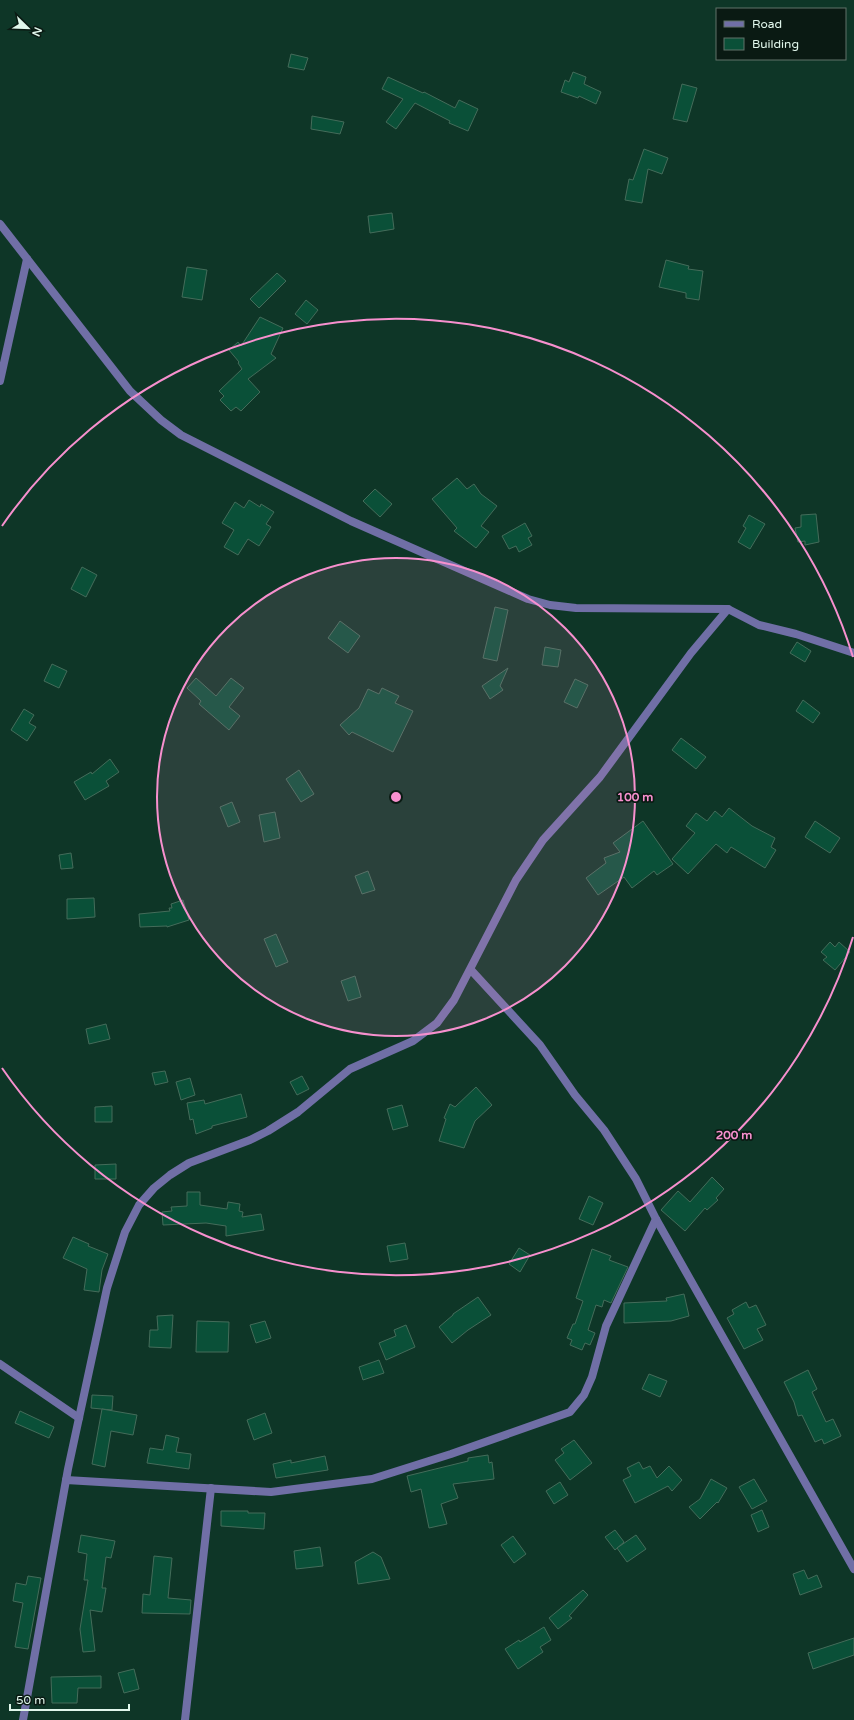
<svg xmlns="http://www.w3.org/2000/svg" width="854" height="1720" font-family="'Varela Round',sans-serif">
	<rect width="100%" height="100%" fill="#0e3627"/>
	<g fill="#0a5038" stroke="#446c5a">
		<path d="M 291,54 L 308,58 L 304,70 L 288,67 Z"/>
		<path d="M 573,72 L 586,77 L 584,84 L 601,92 L 596,104 L 579,96 L 578,98 L 561,92 L 565,80 L 569,82 Z"/>
		<path d="M 388,77 L 423,93 L 424,92 L 455,108 L 459,100 L 478,109 L 468,131 L 449,123 L 450,121 L 415,103 L 396,129 L 386,122 L 403,99 L 382,89 Z"/>
		<path d="M 682,84 L 697,88 L 687,122 L 673,119 Z"/>
		<path d="M 312,116 L 344,122 L 340,134 L 311,129 Z"/>
		<path d="M 644,149 L 668,158 L 662,174 L 648,169 L 642,203 L 625,200 L 629,179 L 633,180 Z"/>
		<path d="M 392,213 L 394,229 L 370,233 L 368,216 Z"/>
		<path d="M 666,260 L 689,266 L 688,269 L 703,271 L 699,300 L 686,298 L 686,293 L 659,287 Z"/>
		<path d="M 187,267 L 207,270 L 202,300 L 182,297 Z"/>
		<path d="M 277,273 L 286,281 L 259,308 L 250,299 Z"/>
		<path d="M 306,300 L 318,310 L 307,324 L 295,314 Z"/>
		<path d="M 260,317 L 283,328 L 271,354 L 276,358 L 248,379 L 260,392 L 241,411 L 236,407 L 231,411 L 220,400 L 224,396 L 219,391 L 242,369 L 238,363 L 239,362 L 229,350 L 238,342 L 241,346 Z"/>
		<path d="M 457,478 L 467,489 L 474,484 L 481,494 L 497,506 L 481,526 L 489,532 L 476,548 L 454,531 L 457,528 L 432,499 Z"/>
		<path d="M 375,489 L 392,504 L 380,517 L 363,501 Z"/>
		<path d="M 249,500 L 260,507 L 261,504 L 274,512 L 266,524 L 271,527 L 259,546 L 248,539 L 238,555 L 224,547 L 234,530 L 222,523 L 235,502 L 244,508 Z"/>
		<path d="M 816,514 L 819,542 L 805,545 L 805,541 L 798,542 L 795,528 L 801,527 L 801,515 Z"/>
		<path d="M 749,515 L 765,524 L 750,549 L 738,542 L 746,528 L 743,526 Z"/>
		<path d="M 525,523 L 532,536 L 528,538 L 532,545 L 519,552 L 516,546 L 509,549 L 502,536 Z"/>
		<path d="M 82,567 L 97,575 L 86,597 L 71,589 Z"/>
		<path d="M 495,607 L 508,610 L 497,661 L 483,658 Z"/>
		<path d="M 340,621 L 360,636 L 348,653 L 328,638 Z"/>
		<path d="M 797,642 L 811,651 L 805,662 L 790,653 Z"/>
		<path d="M 545,647 L 561,650 L 558,667 L 542,665 Z"/>
		<path d="M 52,664 L 67,671 L 59,688 L 44,681 Z"/>
		<path d="M 508,668 L 500,686 L 503,690 L 490,699 L 482,686 Z"/>
		<path d="M 196,678 L 216,696 L 231,678 L 244,688 L 229,707 L 240,716 L 229,730 L 199,704 L 201,701 L 187,688 Z"/>
		<path d="M 575,679 L 588,685 L 577,708 L 564,702 Z"/>
		<path d="M 382,688 L 399,696 L 395,703 L 413,711 L 393,752 L 352,732 L 349,735 L 340,725 L 359,708 L 368,689 L 379,694 Z"/>
		<path d="M 803,700 L 820,713 L 813,723 L 796,711 Z"/>
		<path d="M 24,709 L 34,715 L 29,723 L 36,727 L 27,741 L 11,730 Z"/>
		<path d="M 681,738 L 706,757 L 696,769 L 672,750 Z"/>
		<path d="M 110,759 L 119,772 L 106,781 L 109,786 L 85,800 L 74,782 L 91,772 L 92,774 Z"/>
		<path d="M 299,770 L 314,794 L 301,802 L 286,779 Z"/>
		<path d="M 232,802 L 240,822 L 228,827 L 220,807 Z"/>
		<path d="M 729,808 L 752,826 L 775,838 L 771,847 L 776,850 L 765,868 L 731,847 L 727,853 L 716,844 L 688,874 L 672,859 L 695,833 L 686,826 L 696,813 L 707,821 L 715,811 L 722,817 Z"/>
		<path d="M 275,812 L 280,838 L 264,842 L 259,815 Z"/>
		<path d="M 643,821 L 673,864 L 657,875 L 654,871 L 632,888 L 624,877 L 598,895 L 586,878 L 606,863 L 604,858 L 620,852 L 613,843 Z"/>
		<path d="M 815,821 L 840,838 L 830,853 L 805,837 Z"/>
		<path d="M 71,853 L 73,868 L 61,869 L 59,855 Z"/>
		<path d="M 368,871 L 375,890 L 362,894 L 355,876 Z"/>
		<path d="M 94,898 L 95,917 L 67,919 L 67,899 Z"/>
		<path d="M 183,900 L 189,920 L 167,927 L 167,926 L 140,927 L 139,914 L 170,911 L 169,908 L 172,908 L 171,904 Z"/>
		<path d="M 276,934 L 288,962 L 276,967 L 264,939 Z"/>
		<path d="M 830,942 L 835,947 L 839,942 L 850,952 L 835,970 L 823,960 L 827,957 L 821,952 Z"/>
		<path d="M 355,976 L 361,997 L 348,1001 L 341,981 Z"/>
		<path d="M 106,1024 L 110,1039 L 89,1044 L 86,1029 Z"/>
		<path d="M 165,1071 L 168,1082 L 155,1085 L 152,1073 Z"/>
		<path d="M 302,1076 L 309,1089 L 297,1095 L 290,1082 Z"/>
		<path d="M 190,1078 L 195,1095 L 181,1100 L 176,1082 Z"/>
		<path d="M 476,1087 L 492,1105 L 475,1121 L 464,1148 L 439,1141 L 446,1119 L 444,1118 L 450,1104 L 455,1107 Z"/>
		<path d="M 241,1094 L 247,1117 L 212,1126 L 212,1128 L 196,1134 L 193,1119 L 190,1120 L 187,1103 L 204,1100 L 205,1104 Z"/>
		<path d="M 402,1105 L 408,1126 L 393,1130 L 387,1109 Z"/>
		<path d="M 112,1106 L 112,1122 L 95,1122 L 95,1107 Z"/>
		<path d="M 116,1164 L 116,1179 L 95,1179 L 95,1165 Z"/>
		<path d="M 712,1177 L 724,1189 L 716,1198 L 718,1200 L 707,1210 L 705,1208 L 685,1231 L 661,1210 L 678,1191 L 690,1202 Z"/>
		<path d="M 187,1192 L 200,1192 L 200,1205 L 227,1209 L 228,1202 L 240,1204 L 239,1211 L 243,1212 L 242,1217 L 261,1214 L 264,1230 L 226,1236 L 226,1226 L 206,1223 L 163,1225 L 162,1212 L 172,1211 L 171,1207 L 187,1206 Z"/>
		<path d="M 589,1196 L 603,1203 L 593,1225 L 579,1219 Z"/>
		<path d="M 73,1237 L 89,1244 L 88,1246 L 108,1254 L 102,1270 L 99,1292 L 84,1290 L 87,1269 L 63,1258 Z"/>
		<path d="M 405,1243 L 408,1259 L 390,1262 L 387,1246 Z"/>
		<path d="M 519,1248 L 530,1255 L 520,1272 L 509,1264 Z"/>
		<path d="M 592,1249 L 611,1256 L 609,1260 L 628,1267 L 611,1303 L 604,1300 L 602,1307 L 596,1305 L 588,1330 L 595,1333 L 590,1345 L 585,1343 L 582,1350 L 570,1345 L 572,1340 L 567,1338 L 573,1324 L 575,1324 L 583,1301 L 576,1298 Z"/>
		<path d="M 684,1294 L 689,1316 L 671,1321 L 624,1323 L 624,1303 L 667,1301 L 666,1298 Z"/>
		<path d="M 478,1297 L 491,1315 L 468,1330 L 452,1343 L 439,1327 L 453,1315 L 453,1314 Z"/>
		<path d="M 746,1302 L 749,1308 L 756,1305 L 766,1325 L 757,1329 L 763,1340 L 744,1349 L 727,1318 L 734,1314 L 732,1310 Z"/>
		<path d="M 173,1315 L 171,1348 L 149,1347 L 150,1330 L 158,1330 L 157,1316 Z"/>
		<path d="M 197,1321 L 229,1322 L 228,1352 L 196,1352 Z"/>
		<path d="M 265,1321 L 271,1338 L 256,1343 L 250,1325 Z"/>
		<path d="M 406,1325 L 415,1347 L 386,1360 L 379,1343 L 396,1336 L 394,1330 Z"/>
		<path d="M 379,1360 L 384,1373 L 363,1380 L 359,1367 Z"/>
		<path d="M 808,1370 L 817,1389 L 812,1392 L 826,1422 L 833,1419 L 841,1436 L 824,1444 L 822,1439 L 815,1442 L 802,1415 L 798,1416 L 794,1402 L 784,1382 Z"/>
		<path d="M 649,1374 L 667,1381 L 660,1397 L 642,1389 Z"/>
		<path d="M 92,1395 L 113,1396 L 112,1410 L 91,1408 Z"/>
		<path d="M 102,1409 L 137,1415 L 133,1435 L 111,1431 L 105,1467 L 92,1464 Z"/>
		<path d="M 20,1411 L 54,1427 L 49,1438 L 15,1423 Z"/>
		<path d="M 265,1413 L 272,1433 L 254,1440 L 247,1420 Z"/>
		<path d="M 166,1435 L 179,1438 L 176,1452 L 191,1454 L 189,1469 L 147,1463 L 150,1448 L 163,1450 Z"/>
		<path d="M 574,1440 L 592,1463 L 570,1480 L 555,1460 L 564,1453 L 561,1449 Z"/>
		<path d="M 488,1455 L 489,1463 L 492,1462 L 494,1479 L 453,1484 L 458,1498 L 441,1504 L 447,1524 L 429,1528 L 421,1489 L 411,1492 L 407,1476 L 468,1461 L 468,1458 Z"/>
		<path d="M 325,1456 L 328,1470 L 276,1478 L 273,1464 L 291,1460 L 291,1463 Z"/>
		<path d="M 639,1462 L 643,1469 L 650,1466 L 657,1478 L 669,1466 L 682,1480 L 672,1491 L 668,1486 L 635,1503 L 623,1480 L 631,1476 L 627,1468 Z"/>
		<path d="M 711,1479 L 727,1488 L 718,1503 L 717,1502 L 700,1519 L 689,1507 L 700,1499 Z"/>
		<path d="M 754,1479 L 767,1501 L 752,1509 L 739,1487 Z"/>
		<path d="M 560,1482 L 568,1495 L 554,1504 L 546,1491 Z"/>
		<path d="M 762,1510 L 769,1527 L 758,1532 L 751,1515 Z"/>
		<path d="M 221,1511 L 248,1511 L 248,1513 L 265,1513 L 264,1529 L 221,1526 Z"/>
		<path d="M 615,1530 L 624,1542 L 615,1550 L 605,1537 Z"/>
		<path d="M 81,1535 L 115,1541 L 111,1558 L 106,1557 L 102,1588 L 106,1588 L 102,1612 L 90,1610 L 95,1651 L 83,1652 L 80,1629 L 88,1580 L 84,1580 L 87,1554 L 78,1552 Z"/>
		<path d="M 636,1535 L 646,1549 L 627,1562 L 617,1548 Z"/>
		<path d="M 513,1536 L 526,1554 L 514,1563 L 501,1545 Z"/>
		<path d="M 320,1547 L 323,1566 L 296,1569 L 294,1551 Z"/>
		<path d="M 373,1552 L 381,1557 L 390,1579 L 358,1584 L 355,1562 Z"/>
		<path d="M 154,1556 L 172,1558 L 168,1598 L 191,1600 L 190,1614 L 142,1613 L 143,1594 L 150,1595 Z"/>
		<path d="M 804,1570 L 808,1579 L 817,1575 L 822,1587 L 800,1595 L 793,1574 Z"/>
		<path d="M 28,1576 L 41,1578 L 28,1649 L 15,1647 L 23,1603 L 13,1601 L 16,1583 L 26,1585 Z"/>
		<path d="M 583,1590 L 588,1595 L 569,1616 L 572,1618 L 558,1629 L 549,1618 Z"/>
		<path d="M 544,1627 L 551,1640 L 540,1647 L 543,1652 L 518,1669 L 505,1649 L 519,1640 L 520,1642 Z"/>
		<path d="M 854,1638 L 854,1655 L 813,1669 L 808,1653 Z"/>
		<path d="M 134,1669 L 139,1689 L 124,1693 L 118,1673 Z"/>
		<path d="M 101,1676 L 101,1688 L 78,1688 L 77,1703 L 52,1703 L 51,1677 Z"/>
	</g>
	<g fill="none" stroke-linecap="round" stroke-linejoin="round">
		<g stroke="#706fa6" stroke-width="8">
			<path d="M 0,224 L 130,391 L 161,420 L 181,435 L 351,521 L 528,599 L 550,605 L 576,608 L 728,609"/>
			<path d="M 0,381 L 27,259"/>
			<path d="M 471,970 L 540,1045 L 575,1095 L 604,1130 L 636,1179 L 656,1219 L 854,1569"/>
			<path d="M 0,1364 L 79,1418"/>
			<path d="M 66,1480 L 271,1492 L 372,1479 L 451,1454 L 570,1412 L 584,1395 L 592,1377 L 606,1326 L 656,1219"/>
			<path d="M 23,1720 L 68,1469 L 107,1288 L 125,1232 L 139,1205 L 154,1188 L 170,1175 L 189,1163 L 250,1140 L 268,1131 L 298,1112 L 350,1069 L 413,1041 L 437,1023 L 454,1000 L 516,880 L 543,840 L 600,777 L 691,653 L 728,609 L 759,625 L 796,634 L 854,653"/>
			<path d="M 185,1720 L 211,1488"/>
		</g>
	</g>
	<circle cx="396" cy="797" r="239" fill="#f790ce" fill-opacity=".12"/>
	<g fill="none" stroke="#f790ce" stroke-width="2">
		<circle cx="396" cy="797" r="239"/>
		<path d="M853 937A478 478 0 0 1 2 1068M2 526A478 478 0 0 1 853 657"/>
	</g>
	<circle cx="396" cy="797" r="6" fill="#f790ce" stroke="#0a1a13" stroke-width="2"/>
	<g font-size="12" text-anchor="middle" font-weight="bold" fill="#f790ce" stroke="#0a1a13" stroke-width="3.5" stroke-linejoin="round" paint-order="stroke">
		<text x="635" y="801">100 m</text>
		<text x="734" y="1139">200 m</text>
	</g>
	<rect x="716" y="8" width="130" height="52" fill="#0a1a13" stroke="#60726a"/>
	<rect x="724" y="21" width="20" height="6" fill="#706fa6" stroke="#60726a"/>
	<text x="752" y="28" font-size="12" fill="#e1f7ec">Road</text>
	<rect x="724" y="38" width="20" height="12" fill="#0a5038" stroke="#60726a"/>
	<text x="752" y="48" font-size="12" fill="#e1f7ec">Building</text>
	<g transform="translate(28 28) rotate(113)" stroke="#0a1a13" stroke-width="3" paint-order="stroke">
	<path d="M0-3L7 15L0 10L-7 15Z" fill="#e1f7ec"/>
	<text y="-6" font-size="11" font-weight="bold" text-anchor="middle" fill="#e1f7ec">N</text>
	</g>
	<path d="M10 1704v6h119v-6" fill="none" stroke="#e1f7ec" stroke-width="2"/>
	<text x="16" y="1704" font-size="12" fill="#e1f7ec" stroke="#0a1a13" stroke-width="3" paint-order="stroke">50 m</text>
</svg>
